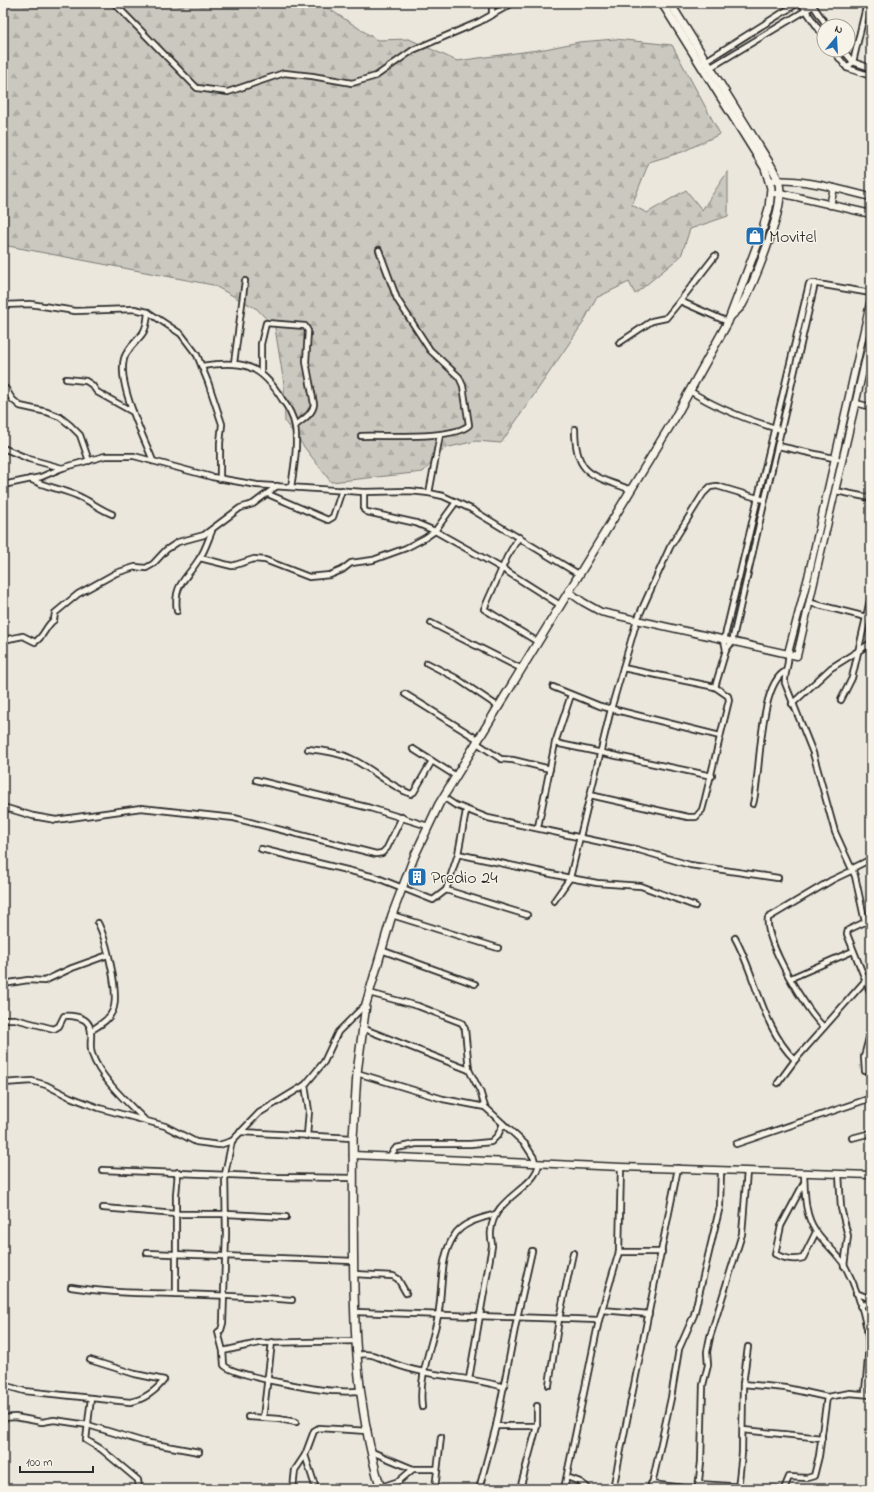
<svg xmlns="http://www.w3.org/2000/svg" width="874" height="1492" font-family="'Indie Flower',sans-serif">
	<defs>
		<pattern id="forest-firs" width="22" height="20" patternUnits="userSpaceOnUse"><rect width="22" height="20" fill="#cbc8bf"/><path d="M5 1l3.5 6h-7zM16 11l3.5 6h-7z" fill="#aeaca4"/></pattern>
	</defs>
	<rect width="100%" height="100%" fill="#ebe7dd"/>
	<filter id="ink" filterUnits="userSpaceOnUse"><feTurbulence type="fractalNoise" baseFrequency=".025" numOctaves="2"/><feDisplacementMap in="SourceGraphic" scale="8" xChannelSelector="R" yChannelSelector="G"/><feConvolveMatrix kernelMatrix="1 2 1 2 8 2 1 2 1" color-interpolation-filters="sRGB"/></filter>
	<g filter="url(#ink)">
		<path fill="url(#forest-firs)" stroke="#7b7a75" d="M 3,3 L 320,3 L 377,40 L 409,39 L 457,61 L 545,49 L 579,42 L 615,39 L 672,45 L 720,134 L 682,152 L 649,162 L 632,205 L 647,213 L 686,190 L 702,210 L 728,171 L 728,216 L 690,229 L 681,256 L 635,294 L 629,282 L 596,298 L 583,323 L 501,443 L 476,441 L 445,448 L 423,472 L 331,482 L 285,422 L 284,384 L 275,328 L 257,309 L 213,285 L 3,245 Z"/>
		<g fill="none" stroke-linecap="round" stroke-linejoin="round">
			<g stroke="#2b2b2b" stroke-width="8">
				<g id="minor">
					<path d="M 114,3 L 197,88 L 228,92 L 284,73 L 312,76 L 352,83 L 376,76 L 413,50 L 479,22 L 513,3"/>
					<path d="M 801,3 L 824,37"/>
					<path d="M 812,4 L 827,26"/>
					<path d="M 492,15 L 492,3"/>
					<path d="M 833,50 L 847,68 L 871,76"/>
					<path d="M 843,50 L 853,62 L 871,68"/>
					<path d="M 704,62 L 798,3"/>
					<path d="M 847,68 L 853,62 L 867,3"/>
					<path d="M 708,69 L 813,6"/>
					<path d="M 715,256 L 680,301 L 728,322"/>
					<path d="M 3,305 L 30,304 L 75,311 L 134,309 L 148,312 L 181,334 L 197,355 L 208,382 L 222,424 L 220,443 L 220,479"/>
					<path d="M 148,312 C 146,340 138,334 126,354 C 113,377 144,437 153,461"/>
					<path d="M 619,343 L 652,321 L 666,318 L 680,301"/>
					<path d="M 234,363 L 245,281"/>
					<path d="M 202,366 C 241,360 260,363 282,399 C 288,407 293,416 295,426 C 298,446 294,468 291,487"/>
					<path d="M 261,373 L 261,344 L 266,323 L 305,326 L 308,331 L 306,362 L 314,404 C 313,414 303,419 295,426"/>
					<path d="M 66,379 L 86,381 L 92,385 L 97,392 L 133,412"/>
					<path d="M 6,389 L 12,399 L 20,406 L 47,412 L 60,417 L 70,425 L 80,435 L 89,461"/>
					<path d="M 690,391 C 718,409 750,421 782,430"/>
					<path d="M 856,403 L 871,407"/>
					<path d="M 575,429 C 575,476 593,475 631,490"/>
					<path d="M 361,436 C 384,435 453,440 469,425 L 463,386 L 459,377 L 430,350 L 397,299 L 379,250"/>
					<path d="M 778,446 L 838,459"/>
					<path d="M 3,448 L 29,459 L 62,468"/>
					<path d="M 30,479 C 45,487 62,489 78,496 C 90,501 99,509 112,514"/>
					<path d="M 3,485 L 41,477 L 62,468 L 105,456 L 134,456 L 212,477 L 257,485 L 364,492 L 410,491 L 429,493 L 443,496 L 471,509 L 580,575"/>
					<path d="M 836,491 L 871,498"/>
					<path d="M 364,492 L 364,510 L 367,512 L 416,523 L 435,531 L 503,569 L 560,605"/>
					<path d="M 429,493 L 440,435"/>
					<path d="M 268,494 L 328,520 L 333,517 L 342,490"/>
					<path d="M 519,537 L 507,557 L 484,609 L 538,642"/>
					<path d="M 200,558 L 232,566 L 254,559 L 265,560 L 309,577 L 330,575 L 342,570 L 351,563 L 373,560 L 406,548 L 425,538 L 435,531 L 456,502"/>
					<path d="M 811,603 L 866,617"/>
					<path d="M 177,611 C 173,584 186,580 199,559 C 205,551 208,540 212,531"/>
					<path d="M 431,623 L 522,669"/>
					<path d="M 3,640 L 23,636 L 35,642 C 44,637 46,625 54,620 L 55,613 L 78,594 L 116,573 L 135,567 L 146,568 L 153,564 L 166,550 L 178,542 L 204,535 L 240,508 L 253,504 L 277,486"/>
					<path d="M 726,650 L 724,640 L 809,284 L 812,283 L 871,293"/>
					<path d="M 788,653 C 790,664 784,672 785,683 L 813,753 L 835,832 L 855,876 L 865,922 L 871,923"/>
					<path d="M 427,663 L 456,678 L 499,707"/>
					<path d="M 553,687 L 600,706 L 720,736"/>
					<path d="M 715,687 L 726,650 L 732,642 L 815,283"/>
					<path d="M 405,694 L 479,740"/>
					<path d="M 841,700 L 852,678 L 871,596"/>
					<path d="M 792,704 L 831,668 L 871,643"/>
					<path d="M 477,743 L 501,759 L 513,760 L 550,769"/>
					<path d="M 555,743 L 712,776"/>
					<path d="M 308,749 C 323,751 338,752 352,759 C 373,769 389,786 411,794 L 414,792 L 432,761"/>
					<path d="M 413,749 L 456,776"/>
					<path d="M 256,780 L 370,808 L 428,826"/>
					<path d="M 590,795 L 688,817 L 696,817 L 702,810 L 705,799 L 729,700 L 728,696 L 715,687 L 623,668"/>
					<path d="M 443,797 L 455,805 L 488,818 L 639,850 L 690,865 L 778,878"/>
					<path d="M 753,804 C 761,776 758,684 786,671"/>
					<path d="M 3,807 L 33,816 L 56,820 L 141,808 L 234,818 L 376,854 L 382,853 L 387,848 L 402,817"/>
					<path d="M 538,827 L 555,743 L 571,695"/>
					<path d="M 261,849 L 375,877 L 433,900 L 446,890 L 458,854 L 466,811"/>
					<path d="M 458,854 L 570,878 L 597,883 L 641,886 L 695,906"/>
					<path d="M 446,890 L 527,915"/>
					<path d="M 554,901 L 570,878 L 611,709 L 637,620 L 670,547 L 703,494 L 710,487 L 717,486 L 764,500"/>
					<path d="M 392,915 L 498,948"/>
					<path d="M 865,922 L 848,930 L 847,934 L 871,994"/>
					<path d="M 735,938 C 757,978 762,1027 795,1060"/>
					<path d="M 381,950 L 475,984"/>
					<path d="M 791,978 L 853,951"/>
					<path d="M 3,984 L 28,980 L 44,981 L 72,968 L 108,955"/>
					<path d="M 369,993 L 418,1006 L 462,1023 L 465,1029 L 469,1070 L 480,1091 L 485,1107 L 525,1144 L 534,1158 L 535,1163"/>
					<path d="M 3,1019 L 15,1019 L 54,1029 L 59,1026 L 64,1016 C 70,1015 83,1017 87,1022 C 95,1031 88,1043 92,1054 C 100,1078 127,1102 144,1119"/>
					<path d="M 824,1027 C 807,1013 764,940 768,918 L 832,880 L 853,870 L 855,867 L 871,859"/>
					<path d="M 362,1028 L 469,1070"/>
					<path d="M 92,1030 C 99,1025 108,1021 112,1012 C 121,997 106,939 98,923"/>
					<path d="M 865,1071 L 864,1057 L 871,1030"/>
					<path d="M 357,1073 L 443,1099 L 485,1107"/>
					<path d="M 3,1083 L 32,1081 L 46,1085 L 70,1097 L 99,1108 L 165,1126 L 196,1142 L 219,1145 L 232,1141 L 259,1113 L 305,1085 L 324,1062 L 338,1032 L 366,1004"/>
					<path d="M 778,1083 L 795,1060 L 865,981"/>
					<path d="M 305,1085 L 309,1111 L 307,1136"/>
					<path d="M 240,1132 L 353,1138"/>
					<path d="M 852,1138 L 871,1133"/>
					<path d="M 736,1144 L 871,1098"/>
					<path d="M 389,1157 L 396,1148 L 416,1144 L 470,1144 L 491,1142 L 498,1135 L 503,1124"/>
					<path d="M 102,1170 L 277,1177 L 354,1178"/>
					<path d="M 804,1173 C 805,1192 804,1215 816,1231 C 825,1244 837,1253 845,1266 C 855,1285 863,1309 867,1329 C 871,1350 866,1373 865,1393"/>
					<path d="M 839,1174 L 841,1208 L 848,1236 L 844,1266"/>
					<path d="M 804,1183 L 781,1226 L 775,1254 C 782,1258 794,1261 803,1258 L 816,1232"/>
					<path d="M 103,1208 L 176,1214 L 226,1214 L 286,1217"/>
					<path d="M 619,1252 L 662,1252"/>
					<path d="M 147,1253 L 354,1261"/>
					<path d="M 354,1274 L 393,1276 L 398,1279 L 406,1293"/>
					<path d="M 71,1287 C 107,1293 142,1293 178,1294 C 216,1295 254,1297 292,1300"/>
					<path d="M 856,1293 L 871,1299"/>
					<path d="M 176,1294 L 176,1195 L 178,1172"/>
					<path d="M 860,1306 L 871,1301"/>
					<path d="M 602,1310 L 649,1314"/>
					<path d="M 355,1312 L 599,1320"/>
					<path d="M 356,1341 L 259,1343 L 223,1351 L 224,1365 C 230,1375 321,1391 337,1391 C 345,1392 353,1391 361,1391"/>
					<path d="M 223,1351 L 218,1332 L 221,1330 L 223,1323 L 226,1234 L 225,1174 L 232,1141"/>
					<path d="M 357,1355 C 373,1352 378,1358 392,1363 C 428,1377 467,1376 504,1387"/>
					<path d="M 469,1379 L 492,1246 C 492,1242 490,1236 491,1231 C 493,1197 536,1189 539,1163"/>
					<path d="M 743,1384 L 786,1388 L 827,1397 L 850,1393 L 871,1395"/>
					<path d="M 3,1385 L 24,1391 L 130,1402 C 143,1400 156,1391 164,1380 L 135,1374 L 90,1360"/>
					<path d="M 549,1385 L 559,1319 L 573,1253"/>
					<path d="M 91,1398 L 86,1440 L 101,1449 L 138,1480 L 139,1489"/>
					<path d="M 422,1407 C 418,1377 432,1345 438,1316 C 443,1291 439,1258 454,1236 C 462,1222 482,1218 496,1214"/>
					<path d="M 248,1417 L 279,1419 L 296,1422"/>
					<path d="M 3,1418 L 15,1417 L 42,1422 L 54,1420 L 88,1425 L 144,1442 L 199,1452"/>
					<path d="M 263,1418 L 272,1342"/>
					<path d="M 496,1426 L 537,1426"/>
					<path d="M 743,1430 L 822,1438"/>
					<path d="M 372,1452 L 413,1469 L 436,1469"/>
					<path d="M 567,1477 L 580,1482 L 589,1489"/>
					<path d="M 651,1484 L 693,1489"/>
					<path d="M 698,1484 L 777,1489"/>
					<path d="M 381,1487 L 399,1481 L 413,1469"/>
					<path d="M 293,1489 L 295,1470 L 305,1455"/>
					<path d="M 316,1489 L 305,1455 L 314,1431 L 319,1428 L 368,1431"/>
					<path d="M 435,1489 L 441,1437"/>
					<path d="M 479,1489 L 496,1426 L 517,1318 L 532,1251"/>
					<path d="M 520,1489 L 537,1426 L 537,1406"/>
					<path d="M 564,1489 L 599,1320 L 619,1252 L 621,1167"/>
					<path d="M 613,1489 L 678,1168"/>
					<path d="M 651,1489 L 671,1398 L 679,1349 L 694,1315 L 720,1206 L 721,1170"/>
					<path d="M 698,1489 L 701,1462 L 703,1385 L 708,1365 L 707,1352 L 710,1337 L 742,1234 L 747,1171"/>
					<path d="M 738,1489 L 742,1453 L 743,1384 L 748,1347"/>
					<path d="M 784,1489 L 789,1477 L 807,1478 L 814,1476 L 819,1456 L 827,1397"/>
				</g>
			</g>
			<g stroke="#2b2b2b" stroke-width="9">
				<g id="tertiary">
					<path d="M 770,181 C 803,178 838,189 871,197"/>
					<path d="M 771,193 L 780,193 L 871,214"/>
					<path d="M 830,205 L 834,188"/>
					<path d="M 569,592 L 583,602 L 601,612 L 797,656 L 871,336"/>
					<path d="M 788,653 L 808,577 L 871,299"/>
					<path d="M 353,1155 L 621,1167 L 871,1175"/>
				</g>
			</g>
			<g stroke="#2b2b2b" stroke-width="10">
				<g id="secondary">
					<path d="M 670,3 L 770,164 C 775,173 780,182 780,192 C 781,216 754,283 742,305 C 739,309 735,312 731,316"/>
					<path d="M 381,1489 C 346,1376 355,1255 353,1138 L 357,1073 L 366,1004 L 392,915 L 414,857 L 439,804 L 673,421 L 728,322 L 761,235 L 769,208 L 771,188 L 765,168 L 662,3"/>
				</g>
			</g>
			<use href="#minor" stroke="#f7f3e8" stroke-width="4.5"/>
			<use href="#tertiary" stroke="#f7f3e8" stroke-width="6"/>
			<use href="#secondary" stroke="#f7f3e8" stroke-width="7"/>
		</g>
	</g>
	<defs>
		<g id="shop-square" transform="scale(1)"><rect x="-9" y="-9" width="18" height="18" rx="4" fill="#1f6fb2" stroke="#f7f3e8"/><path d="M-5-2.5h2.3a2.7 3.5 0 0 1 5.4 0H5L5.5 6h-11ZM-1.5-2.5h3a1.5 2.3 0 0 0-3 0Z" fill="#fff"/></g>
		<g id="building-square" transform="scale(1)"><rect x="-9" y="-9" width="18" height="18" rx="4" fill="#1f6fb2" stroke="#f7f3e8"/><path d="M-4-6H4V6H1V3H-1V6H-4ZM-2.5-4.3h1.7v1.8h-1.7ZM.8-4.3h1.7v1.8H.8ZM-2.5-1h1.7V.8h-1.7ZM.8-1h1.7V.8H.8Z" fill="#fff"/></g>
	</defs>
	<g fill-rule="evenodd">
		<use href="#shop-square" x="755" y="236"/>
		<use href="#building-square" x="417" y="877"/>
	</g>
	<g text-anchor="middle" stroke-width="3" stroke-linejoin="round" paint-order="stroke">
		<g font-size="18" fill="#2b2b2b" stroke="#f7f3e8" text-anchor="start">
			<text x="769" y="242">Movitel</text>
			<text x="431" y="883">Predio 24</text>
		</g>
	</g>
	<rect width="874" height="1492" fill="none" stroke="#f7f3e8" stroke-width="16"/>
	<rect x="8" y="8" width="858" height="1476" fill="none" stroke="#2b2b2b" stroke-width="1.5" filter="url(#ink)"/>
	<g transform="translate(836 38) rotate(18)"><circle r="19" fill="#f7f3e8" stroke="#a5a39c"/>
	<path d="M0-3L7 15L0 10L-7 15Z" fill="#1f6fb2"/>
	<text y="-6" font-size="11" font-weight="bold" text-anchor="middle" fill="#2b2b2b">N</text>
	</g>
	<path d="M20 1466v6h73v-6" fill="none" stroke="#2b2b2b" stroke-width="2"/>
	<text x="26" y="1466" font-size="12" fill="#2b2b2b" stroke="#f7f3e8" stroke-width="3" paint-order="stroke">100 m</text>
</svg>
